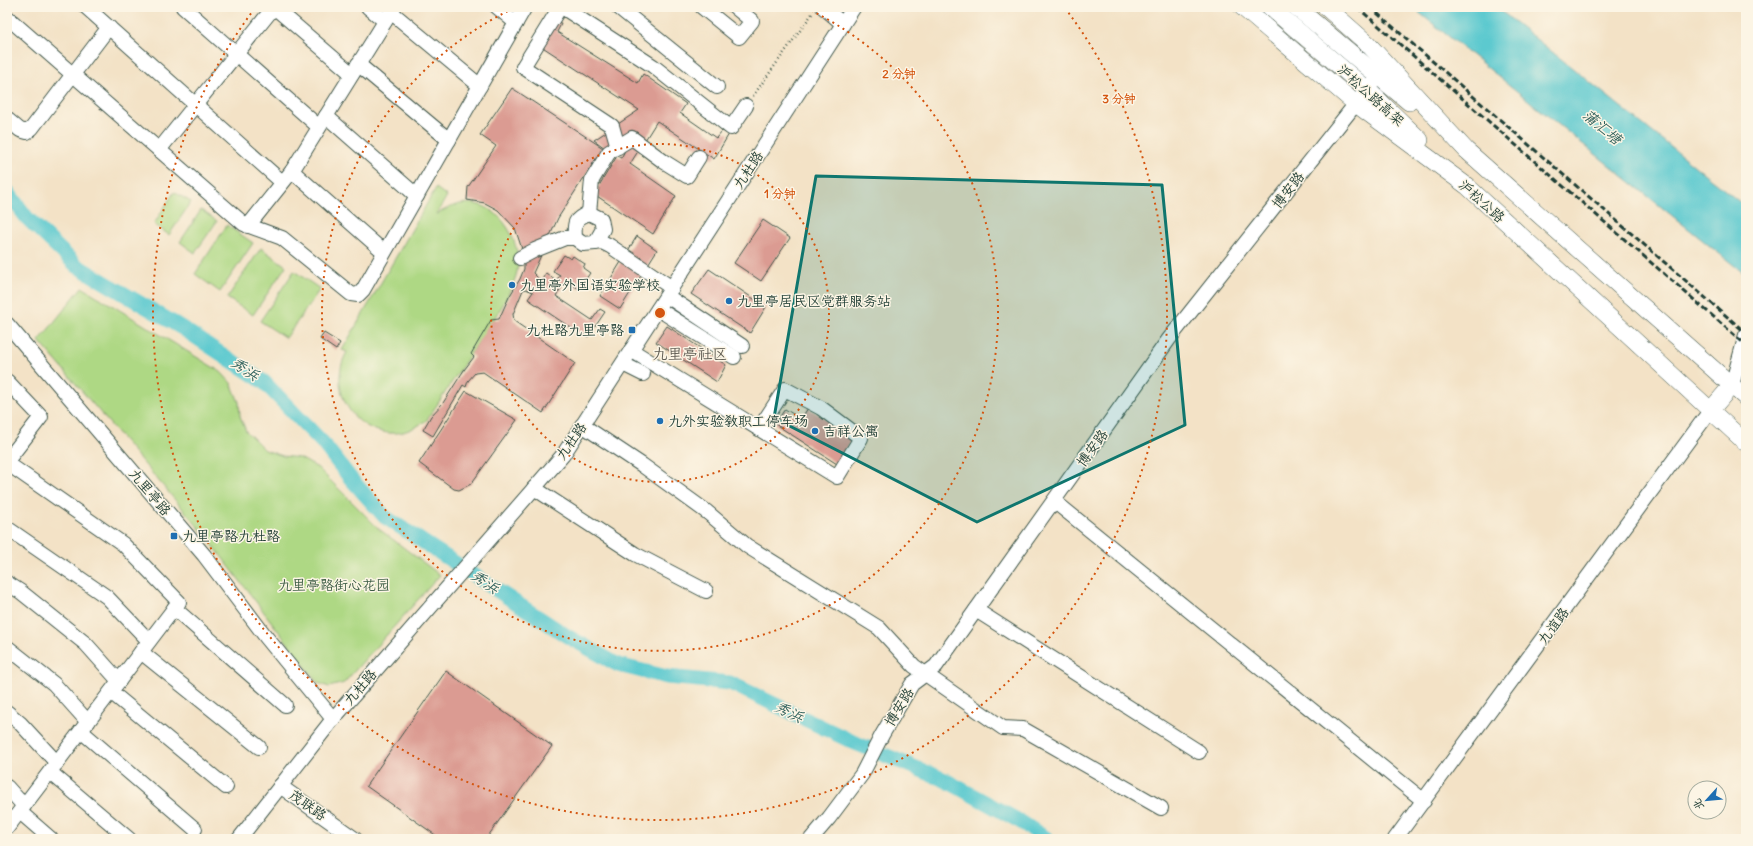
<svg xmlns="http://www.w3.org/2000/svg" width="1753" height="846" font-family="Delius,'LXGW WenKai TC',sans-serif">
	<rect width="100%" height="100%" fill="#fcf5e5"/>
	<filter id="ink" filterUnits="userSpaceOnUse"><feTurbulence type="fractalNoise" baseFrequency=".025" numOctaves="2"/><feDisplacementMap in="SourceGraphic" scale="8" xChannelSelector="R" yChannelSelector="G"/><feConvolveMatrix kernelMatrix="1 2 1 2 8 2 1 2 1" color-interpolation-filters="sRGB"/></filter>
	<filter id="wash" filterUnits="userSpaceOnUse"><feTurbulence type="fractalNoise" baseFrequency=".012" numOctaves="4" result="noise"/><feDisplacementMap in="SourceGraphic" scale="16" xChannelSelector="R" yChannelSelector="G"/><feGaussianBlur stdDeviation="0.9" result="paint"/><feColorMatrix in="noise" values="0 0 0 0 0 0 0 0 0 0 0 0 0 0 0 0 0 1.4 0 .05"/><feComposite in="paint" operator="in"/></filter>
	<g filter="url(#wash)">
		<rect width="100%" height="100%" fill="#f3e2c6"/>
		<g fill="#aed884" stroke="#668a5c">
			<path d="M 436,188 L 447,196 L 436,215 C 447,207 462,201 476,204 C 502,209 519,240 518,265 C 517,279 509,292 503,305 L 427,420 C 418,426 408,432 397,433 C 354,436 326,389 347,352 L 342,350 Z"/>
			<path d="M 174,192 L 191,202 L 169,235 L 154,224 Z"/>
			<path d="M 201,210 L 217,221 L 195,253 L 180,242 Z"/>
			<path d="M 227,225 L 253,243 L 220,292 L 195,274 Z"/>
			<path d="M 261,248 L 286,266 L 253,315 L 227,298 Z"/>
			<path d="M 294,271 L 320,289 L 286,338 L 260,321 Z"/>
			<path d="M 82,287 L 221,372 L 231,383 L 239,402 L 240,416 L 246,431 L 265,450 L 283,456 L 300,458 L 318,468 L 379,529 L 440,575 L 344,683 L 329,687 L 318,683 L 205,535 L 39,341 Z"/>
		</g>
		<path fill="#5cc9cf" stroke="#3e8382" d="M 1412,7 L 1496,7 L 1746,207 L 1746,275 Z"/>
		<g fill="none" stroke-linecap="round" stroke-linejoin="round">
			<path stroke="#5cc9cf" stroke-width="15" d="M 7,191 L 27,218 L 77,266 L 182,328 L 264,382 L 322,442 L 351,479 L 385,517 L 567,636 L 618,665 L 667,677 L 730,683 L 853,742 L 945,780 L 1021,822 L 1047,839"/>
		</g>
		<g id="blocks">
			<g fill="#db9b92">
				<path d="M 559,21 L 561,24 L 557,32 L 638,83 L 643,74 L 686,104 L 680,113 L 716,138 L 722,131 L 729,134 L 714,159 L 657,121 L 630,164 L 676,196 L 653,234 L 594,194 L 617,156 L 621,158 L 633,136 L 605,148 L 594,140 L 639,110 L 538,44 Z"/>
				<path d="M 512,88 L 603,148 L 558,218 L 533,273 L 541,281 L 546,273 L 556,281 L 560,275 L 553,271 L 564,255 L 571,259 L 573,256 L 585,264 L 583,268 L 590,273 L 579,289 L 566,280 L 556,296 L 592,320 L 600,309 L 605,312 L 588,337 L 584,334 L 583,336 L 528,299 L 533,292 L 526,289 L 523,290 L 513,314 L 514,321 L 575,363 L 543,413 L 483,372 L 475,373 L 468,381 L 466,387 L 463,385 L 433,436 L 423,430 L 431,416 L 443,403 L 464,370 L 474,357 L 471,354 L 491,320 L 499,319 L 509,297 L 520,279 L 524,269 L 524,255 L 515,228 L 498,210 L 485,203 L 467,200 L 468,187 L 496,146 L 480,135 Z"/>
				<path d="M 763,220 L 790,238 L 761,281 L 734,263 Z"/>
				<path d="M 637,236 L 657,250 L 620,309 L 600,296 Z"/>
				<path d="M 709,269 L 766,307 L 750,333 L 691,294 Z"/>
				<path d="M 667,326 L 726,365 L 717,382 L 656,342 Z"/>
				<path d="M 324,333 L 340,343 L 336,350 L 320,339 Z"/>
				<path d="M 466,391 L 517,420 L 471,484 L 459,490 L 454,489 L 419,463 Z"/>
				<path d="M 808,408 L 854,437 L 837,464 L 775,424 L 785,409 L 801,419 Z"/>
				<path d="M 446,671 L 552,746 L 486,839 L 441,839 L 366,786 Z"/>
			</g>
		</g>
	</g>
	<g filter="url(#ink)">
		<use href="#blocks" fill-opacity="0" stroke="#3f564a" stroke-width="1"/>
		<g fill="none" stroke-linecap="round" stroke-linejoin="round">
			<g stroke="#3f564a" stroke-width="16">
				<g id="minor">
					<path d="M 86,7 L 282,182"/>
					<path d="M 183,7 L 319,127"/>
					<path d="M 274,7 L 352,74"/>
					<path d="M 368,7 L 385,21"/>
					<path d="M 497,7 L 516,23"/>
					<path d="M 560,7 L 523,67 L 612,126 L 618,147"/>
					<path d="M 562,7 L 653,66 L 731,128 L 746,106"/>
					<path d="M 618,7 L 717,87"/>
					<path d="M 702,7 L 739,37 L 752,21 L 735,7"/>
					<path d="M 823,7 L 843,24"/>
					<path d="M 391,12 L 480,86"/>
					<path d="M 7,17 L 244,224 L 282,238 L 351,294 L 358,295 L 363,290 L 525,7"/>
					<path d="M 358,64 L 449,140"/>
					<path d="M 326,116 L 417,196"/>
					<path d="M 7,119 L 20,130 L 27,132 L 32,128 L 109,27"/>
					<path d="M 159,150 L 274,7"/>
					<path d="M 292,171 L 384,252"/>
					<path d="M 589,213 L 592,180 L 609,152 L 632,138 L 663,161 L 687,176 L 699,157"/>
					<path d="M 248,226 L 292,171 L 394,7"/>
					<path d="M 595,243 L 602,242 L 610,246 L 672,288"/>
					<path d="M 520,258 L 535,250 L 565,238 L 575,238 L 583,244 L 595,243 L 603,229 L 601,219 L 589,213 C 574,219 574,223 575,238"/>
					<path d="M 667,296 L 742,346"/>
					<path d="M 658,309 L 734,357"/>
					<path d="M 7,324 L 204,555 L 266,637 L 333,719"/>
					<path d="M 631,350 L 837,477 L 861,438 L 821,408 L 785,389 L 759,429"/>
					<path d="M 623,364 L 643,374"/>
					<path d="M 7,381 L 41,417 L 7,461"/>
					<path d="M 1732,385 L 1746,335"/>
					<path d="M 582,425 L 642,465 L 707,512 L 747,546 L 879,628 L 914,666 L 1003,728 L 1023,729 L 1161,808"/>
					<path d="M 7,463 L 123,544 L 179,602 L 7,828"/>
					<path d="M 534,488 L 635,554 L 706,591"/>
					<path d="M 1054,501 L 1424,801"/>
					<path d="M 7,528 L 107,597 L 149,641"/>
					<path d="M 7,583 L 21,592 L 86,644 L 119,681"/>
					<path d="M 174,608 L 285,705"/>
					<path d="M 976,610 L 1199,752"/>
					<path d="M 7,647 L 54,684 L 88,722"/>
					<path d="M 141,652 L 259,747"/>
					<path d="M 111,692 L 226,787"/>
					<path d="M 7,712 L 20,723 L 57,763"/>
					<path d="M 81,731 L 195,829"/>
					<path d="M 50,772 L 129,839"/>
					<path d="M 280,786 L 355,839"/>
					<path d="M 7,787 L 24,806"/>
					<path d="M 20,812 L 51,839"/>
					<path d="M 239,839 L 333,719 L 563,455 L 854,7"/>
					<path d="M 811,839 L 829,818 L 862,774 L 882,735 L 912,684 L 936,666 L 1169,339 L 1373,82"/>
					<path d="M 1395,839 L 1710,411"/>
				</g>
			</g>
			<g stroke="#3f564a" stroke-width="18">
				<g id="major">
					<path d="M 1242,7 L 1356,104 L 1467,186 L 1746,443"/>
					<path d="M 1270,7 L 1370,92 L 1420,140"/>
					<path d="M 1296,7 L 1409,102"/>
					<path d="M 1326,7 L 1368,44 L 1466,150 L 1746,398"/>
					<path d="M 1710,411 L 1732,385"/>
				</g>
			</g>
			<path stroke="#3f564a" stroke-width="2.5" stroke-dasharray="1 3" stroke-linecap="butt" d="M 753,96 L 812,14"/>
			<use href="#minor" stroke="#fff" stroke-width="14"/>
			<use href="#major" stroke="#fff" stroke-width="17"/>
			<g stroke="#1f3d34" stroke-width="3" stroke-dasharray="6 3" stroke-linecap="butt">
				<path d="M 1357,7 L 1746,345"/>
				<path d="M 1370,7 L 1746,333"/>
			</g>
		</g>
	</g>
	<path fill="#0f766e" fill-opacity="0.2" stroke="#0f766e" stroke-width="3" stroke-linejoin="round" d="M 816,176 L 1162,185 L 1185,425 L 977,522 L 774,418 Z"/>
	<g fill="none" stroke="#d45610" stroke-width="2" stroke-dasharray="2 4">
		<circle cx="660" cy="313" r="169"/>
		<path d="M806 8A338 338 0 1 1 514 8"/>
		<path d="M1065 8A507 507 0 1 1 255 8"/>
	</g>
	<g fill="#1f6fb2" stroke="#fcf5e5" stroke-width="1.5">
		<circle cx="512" cy="285" r="4"/>
		<circle cx="729" cy="301" r="4"/>
		<rect x="628" y="326" width="8" height="8" rx="2"/>
		<circle cx="660" cy="421" r="4"/>
		<circle cx="815" cy="431" r="4"/>
		<rect x="170" y="532" width="8" height="8" rx="2"/>
	</g>
	<g text-anchor="middle" stroke-width="3" stroke-linejoin="round" paint-order="stroke">
		<g font-size="14" fill="#1f3d34" stroke="#fcf5e5">
			<text transform="translate(1371 95) rotate(42)" y="5">沪松公路高架</text>
			<text transform="translate(748 170) rotate(-57)" y="5">九杜路</text>
			<text transform="translate(1288 190) rotate(-52)" y="5">博安路</text>
			<text transform="translate(1482 201) rotate(42)" y="5">沪松公路</text>
			<text transform="translate(571 441) rotate(-55)" y="5">九杜路</text>
			<text transform="translate(1092 448) rotate(-54)" y="5">博安路</text>
			<text transform="translate(150 492) rotate(50)" y="5">九里亭路</text>
			<text transform="translate(1553 626) rotate(-54)" y="5">九谊路</text>
			<text transform="translate(360 687) rotate(-49)" y="5">九杜路</text>
			<text transform="translate(899 707) rotate(-59)" y="5">博安路</text>
			<text transform="translate(308 805) rotate(35)" y="5">茂联路</text>
		</g>
		<g font-size="14" fill="#1f3d34" stroke="#fcf5e5" text-anchor="start">
			<text x="520" y="290">九里亭外国语实验学校</text>
			<text x="737" y="306">九里亭居民区党群服务站</text>
			<text x="624" y="335" text-anchor="end">九杜路九里亭路</text>
			<text x="668" y="426">九外实验教职工停车场</text>
			<text x="823" y="436">吉祥公寓</text>
			<text x="182" y="541">九里亭路九杜路</text>
		</g>
		<g font-size="14" fill="#3c5c44" stroke="#fcf5e5">
			<text x="334" y="590">九里亭路街心花园</text>
		</g>
		<g font-size="15" font-style="italic" fill="#2e605b" stroke="#fcf5e5">
			<text transform="translate(1602 127) rotate(40)" y="5">蒲汇塘</text>
			<text transform="translate(245 369) rotate(33)" y="5">秀浜</text>
			<text transform="translate(485 582) rotate(33)" y="5">秀浜</text>
			<text transform="translate(789 712) rotate(26)" y="5">秀浜</text>
		</g>
		<g font-size="15" fill="#615e55" stroke="#fcf5e5">
			<text x="690" y="359">九里亭社区</text>
		</g>
	</g>
	<circle cx="660" cy="313" r="6" fill="#d45610" stroke="#fcf5e5" stroke-width="2"/>
	<g font-size="12" text-anchor="middle" font-weight="bold" fill="#d45610" stroke="#fcf5e5" stroke-width="3" stroke-linejoin="round" paint-order="stroke">
		<text x="899" y="78">2 分钟</text>
		<text x="1119" y="103">3 分钟</text>
		<text x="780" y="198">1 分钟</text>
	</g>
	<rect width="1753" height="846" fill="none" stroke="#fcf5e5" stroke-width="24"/>
	<g transform="translate(1707 800) rotate(243)"><circle r="19" fill="#fcf5e5" stroke="#a4ab9e"/>
	<path d="M0-3L7 15L0 10L-7 15Z" fill="#1f6fb2"/>
	<text y="-6" font-size="11" font-weight="bold" text-anchor="middle" fill="#1f3d34">北</text>
	</g>
</svg>
